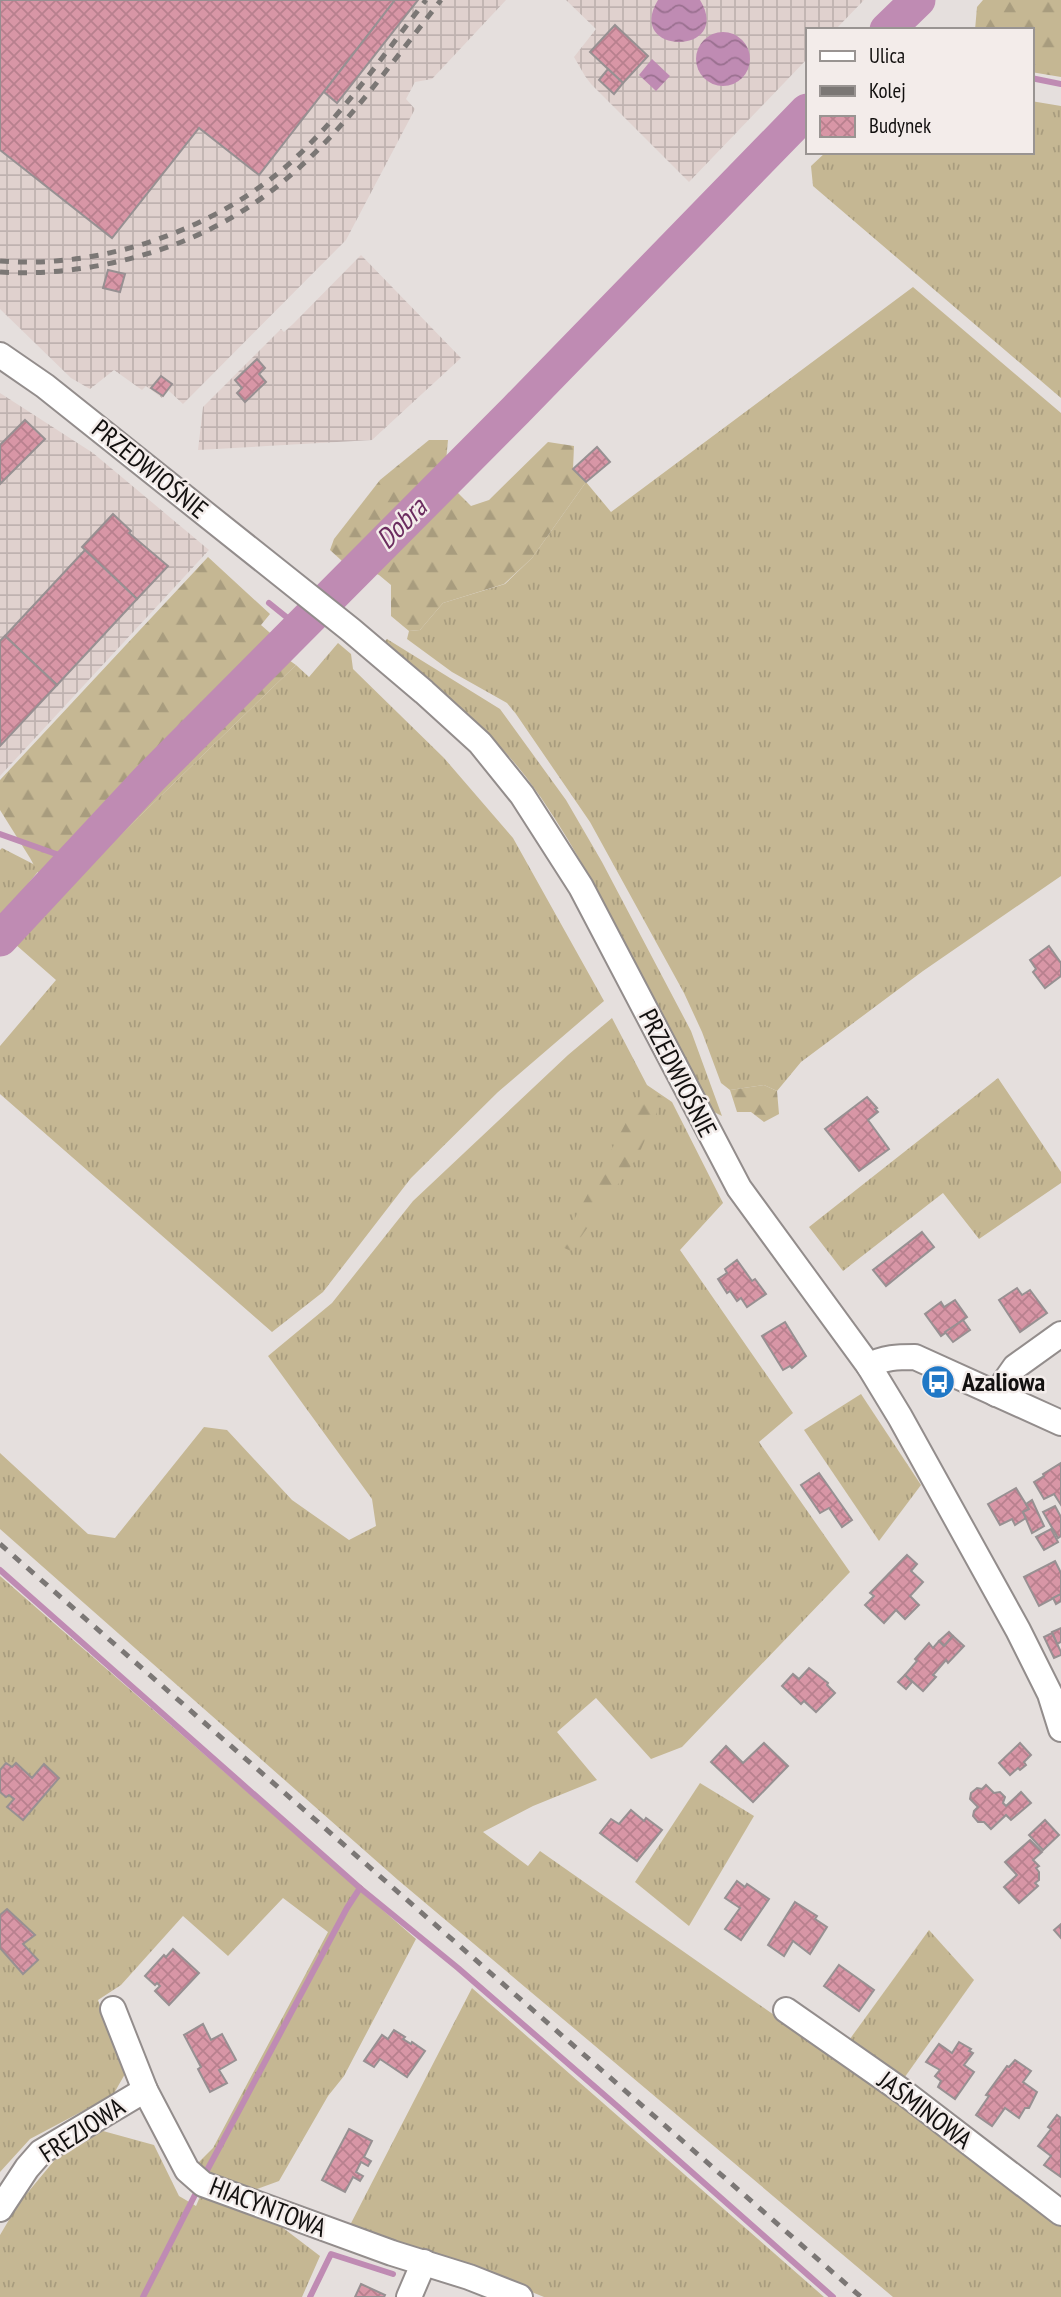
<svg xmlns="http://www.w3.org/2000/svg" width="1061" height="2297" font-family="'PT Sans Narrow',sans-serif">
	<defs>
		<pattern id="industrial-grid" width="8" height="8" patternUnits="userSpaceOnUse" patternTransform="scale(1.75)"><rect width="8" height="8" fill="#e0d1ce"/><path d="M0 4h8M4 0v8" fill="none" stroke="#bfb2b0"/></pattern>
		<pattern id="grass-tufts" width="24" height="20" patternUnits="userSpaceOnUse" patternTransform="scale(1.75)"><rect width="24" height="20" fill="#c5b793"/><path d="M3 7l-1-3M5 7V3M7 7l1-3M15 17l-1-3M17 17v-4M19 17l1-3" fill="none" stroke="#a89c7e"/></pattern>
		<pattern id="forest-firs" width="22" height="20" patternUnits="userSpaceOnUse" patternTransform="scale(1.75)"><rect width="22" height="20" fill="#c5b793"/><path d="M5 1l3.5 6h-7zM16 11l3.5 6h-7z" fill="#a89c7e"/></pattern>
		<pattern id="water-waves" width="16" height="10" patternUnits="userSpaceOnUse" patternTransform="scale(1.75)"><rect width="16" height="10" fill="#bf8bb3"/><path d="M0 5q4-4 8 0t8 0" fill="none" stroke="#9a7090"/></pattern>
		<pattern id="building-cross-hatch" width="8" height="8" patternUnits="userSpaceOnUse" patternTransform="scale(1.75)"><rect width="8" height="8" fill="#d896a6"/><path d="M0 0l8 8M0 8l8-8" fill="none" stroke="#b8808e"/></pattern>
	</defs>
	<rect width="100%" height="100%" fill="#e5dfdd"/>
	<g fill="url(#industrial-grid)">
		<path d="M 0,0 L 506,0 L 432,79 L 415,82 L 406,99 L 415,109 L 346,240 L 183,404 L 168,390 L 162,398 L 146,386 L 142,390 L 114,370 L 90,389 L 71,378 L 0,309 Z"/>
		<path d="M 566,0 L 864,0 L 835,30 L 807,30 L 807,59 L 689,182 L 591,84 L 585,76 L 574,57 L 596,29 Z"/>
		<path d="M 361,255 L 461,358 L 372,440 L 198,450 L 203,407 L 281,329 L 284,332 L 293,324 Z"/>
		<path d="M 0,393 L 93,453 L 209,550 L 0,776 Z"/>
	</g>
	<g fill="url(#grass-tufts)">
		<path d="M 1031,101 L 1061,106 L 1061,398 L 813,186 L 811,166 L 826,152 L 1031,152 Z"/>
		<path d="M 913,287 L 1061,413 L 1061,876 L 923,971 L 801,1062 L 777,1091 L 764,1085 L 730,1090 L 721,1083 L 702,1032 L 684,993 L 590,822 L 516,714 L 507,703 L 452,672 L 407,639 L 409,631 L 420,630 L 443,603 L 505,584 L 532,558 L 586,482 L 611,512 Z"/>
		<path d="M 387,639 L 500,709 L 566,800 L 602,862 L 691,1031 L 722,1116 L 710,1110 L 705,1103 C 679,1051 652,999 626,947 C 596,888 566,830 526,777 C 486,725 434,684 384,642 Z"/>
		<path d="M 338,643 L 351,654 L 353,669 L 444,758 L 513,838 L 604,1001 L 498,1092 L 411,1178 L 323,1292 L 272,1332 L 0,1094 L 0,1046 L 56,980 L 15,944 L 53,900 L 296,665 L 309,677 Z"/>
		<path d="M 2,848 L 41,868 L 0,918 L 0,850 Z"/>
		<path d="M 612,1018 L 647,1085 L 672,1102 L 723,1203 L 680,1250 L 793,1413 L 759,1442 L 850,1572 L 682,1747 L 651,1759 L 596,1698 L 557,1732 L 597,1780 L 533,1806 L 483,1832 L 528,1866 L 540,1851 L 891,2097 L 1061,2222 L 1061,2297 L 893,2297 L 398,1880 L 0,1529 L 0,1453 L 88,1534 L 115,1538 L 204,1427 L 227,1430 L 292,1500 L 349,1540 L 376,1526 L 372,1499 L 268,1356 L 332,1303 L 413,1201 L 568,1055 Z"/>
		<path d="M 998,1078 L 1061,1172 L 1061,1183 L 979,1239 L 943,1193 L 843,1271 L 809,1227 Z"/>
		<path d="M 861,1394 L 921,1485 L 879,1541 L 804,1430 Z"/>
		<path d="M 0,1576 L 416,1939 L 344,2076 L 328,2096 L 279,2181 L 257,2189 L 234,2187 L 193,2168 L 213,2148 L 328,1932 L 283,1898 L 228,1956 L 183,1916 L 121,1985 L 98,2000 L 125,2074 L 113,2095 L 30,2139 L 0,2172 Z"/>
		<path d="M 700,1783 L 754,1816 L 689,1926 L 635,1882 Z"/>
		<path d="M 929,1930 L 974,1980 L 902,2081 L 847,2043 Z"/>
		<path d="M 472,1988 L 824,2297 L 544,2297 L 431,2251 L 347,2231 Z"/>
		<path d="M 103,2131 L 154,2145 L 179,2196 L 196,2206 L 202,2192 L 270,2218 L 320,2256 L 302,2297 L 0,2297 L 0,2235 L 19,2203 L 58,2156 Z"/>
	</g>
	<g fill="url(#forest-firs)">
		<path d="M 983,0 L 1061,0 L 1061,77 L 1031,72 L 1031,30 L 975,30 L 977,7 Z"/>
		<path d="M 429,440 L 448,440 L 446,461 L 342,561 L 330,550 L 334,539 L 380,480 Z"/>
		<path d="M 548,442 L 574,446 L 573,469 L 586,482 L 532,558 L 504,584 L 443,603 L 420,630 L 409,631 L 391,616 L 391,585 L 379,575 L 370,571 L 453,488 L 471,506 L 489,500 Z"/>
		<path d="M 208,557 L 270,614 L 261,625 L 277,639 L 186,736 L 199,747 L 286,658 L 296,665 L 53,900 L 30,858 L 0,810 L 0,780 Z"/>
		<path d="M 764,1085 L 777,1091 L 779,1114 L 764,1122 L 751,1112 L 737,1112 L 730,1090 Z"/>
		<path d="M 645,1087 L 663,1098 L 638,1156 L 571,1251 L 560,1246 Z"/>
	</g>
	<g fill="url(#water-waves)">
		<path d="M 658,0 L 700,0 C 734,56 624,56 658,0 Z"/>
		<circle cx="723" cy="59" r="27"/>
		<path d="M 652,59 L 670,76 L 656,91 L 639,75 Z"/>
	</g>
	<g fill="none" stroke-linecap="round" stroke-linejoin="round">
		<g stroke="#bf8bb3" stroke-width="6">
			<path d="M 1031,78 L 1061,84"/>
			<path d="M 269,603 L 300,628"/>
			<path d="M 0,834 L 73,860"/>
			<path d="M 0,1570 L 360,1888 L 458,1968 L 617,2106 L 833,2297"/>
			<path d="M 204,2176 L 347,1908 L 360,1888"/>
			<path d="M 143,2297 L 197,2191"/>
			<path d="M 310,2297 L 331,2254 L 393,2274"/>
		</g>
		<g stroke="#bf8bb3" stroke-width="35">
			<path d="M 887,30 L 918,0"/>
			<path d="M 0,939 L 150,778 L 516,410 L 807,111"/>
		</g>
	</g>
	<g fill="url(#building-cross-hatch)" stroke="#979092" stroke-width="2">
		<path d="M 0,0 L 395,0 L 259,175 L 199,128 L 112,238 L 0,150 Z"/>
		<path d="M 395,0 L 418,0 L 337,103 L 324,92 Z"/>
		<path d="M 615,25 L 648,56 L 623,83 L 590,52 Z"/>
		<path d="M 608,69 L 623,83 L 614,94 L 599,80 Z"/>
		<path d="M 108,270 L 125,274 L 120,292 L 103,288 Z"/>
		<path d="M 257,359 L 265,368 L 259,374 L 266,382 L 245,402 L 237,393 L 242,388 L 235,380 Z"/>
		<path d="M 161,376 L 172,384 L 163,396 L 151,388 Z"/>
		<path d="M 25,420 L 45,439 L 0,484 L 0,445 Z"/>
		<path d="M 597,447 L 610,462 L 586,482 L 573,469 Z"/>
		<path d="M 113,514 L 131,531 L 129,533 L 168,566 L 137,599 L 82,547 Z"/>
		<path d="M 85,550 L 137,599 L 57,685 L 5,636 Z"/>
		<path d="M 5,636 L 57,685 L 0,746 L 0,641 Z"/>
		<path d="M 1049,946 L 1061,963 L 1061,976 L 1045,988 L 1033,972 L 1036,969 L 1030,960 Z"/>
		<path d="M 867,1097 L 877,1108 L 875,1109 L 878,1112 L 868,1120 L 889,1149 L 859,1171 L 825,1129 Z"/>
		<path d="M 922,1232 L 934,1247 L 886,1286 L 873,1270 Z"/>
		<path d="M 737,1260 L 752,1281 L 755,1279 L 766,1294 L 747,1307 L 741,1298 L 737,1301 L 730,1291 L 727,1293 L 718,1279 L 727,1273 L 725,1269 Z"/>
		<path d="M 1017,1288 L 1022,1295 L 1030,1290 L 1047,1313 L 1020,1332 L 999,1300 Z"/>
		<path d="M 955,1300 L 967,1317 L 941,1336 L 925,1314 L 941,1302 L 944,1307 Z"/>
		<path d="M 963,1320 L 970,1330 L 953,1342 L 945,1332 Z"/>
		<path d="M 785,1322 L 806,1356 L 792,1368 L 790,1366 L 783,1370 L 762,1336 Z"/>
		<path d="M 1061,1463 L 1061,1505 L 1054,1494 L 1044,1499 L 1034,1482 L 1044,1476 L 1043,1474 Z"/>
		<path d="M 819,1473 L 852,1520 L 842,1527 L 829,1508 L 820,1513 L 801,1485 Z"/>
		<path d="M 1016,1488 L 1029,1509 L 1023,1512 L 1026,1518 L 1015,1525 L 1012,1519 L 1000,1525 L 988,1504 Z"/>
		<path d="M 1032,1500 L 1044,1526 L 1032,1533 L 1023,1512 L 1029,1509 L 1026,1504 Z"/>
		<path d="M 1055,1506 L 1061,1517 L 1061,1536 L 1058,1538 L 1043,1512 Z"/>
		<path d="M 1051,1529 L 1058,1542 L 1044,1550 L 1036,1537 Z"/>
		<path d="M 907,1555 L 917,1564 L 911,1571 L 923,1582 L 910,1596 L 919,1605 L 905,1619 L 896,1610 L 884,1623 L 865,1605 L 874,1596 L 870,1593 Z"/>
		<path d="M 1055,1561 L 1061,1573 L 1061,1594 L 1039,1606 L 1024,1577 Z"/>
		<path d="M 1061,1594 L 1061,1601 L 1056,1604 L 1053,1598 Z"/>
		<path d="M 1061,1628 L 1061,1642 L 1057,1644 L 1052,1632 Z"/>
		<path d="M 949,1632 L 953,1636 L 944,1646 L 939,1641 Z"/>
		<path d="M 1052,1633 L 1061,1652 L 1061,1655 L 1054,1658 L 1044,1637 Z"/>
		<path d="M 953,1636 L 964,1646 L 948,1663 L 946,1660 L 933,1675 L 936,1677 L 923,1691 L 905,1675 L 917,1661 L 915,1659 L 929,1643 L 933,1648 L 939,1641 L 944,1646 Z"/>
		<path d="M 809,1668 L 828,1683 L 827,1685 L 835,1693 L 816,1712 L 804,1701 L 801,1704 L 782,1686 L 793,1674 L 799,1679 Z"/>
		<path d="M 905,1675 L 912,1682 L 906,1689 L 898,1682 Z"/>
		<path d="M 764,1743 L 788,1766 L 753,1802 L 711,1762 L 726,1746 L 743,1763 Z"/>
		<path d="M 1020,1743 L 1031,1755 L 1024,1762 L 1026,1765 L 1020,1770 L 1018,1768 L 1010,1775 L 999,1763 Z"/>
		<path d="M 6,1763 L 12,1767 L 16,1763 L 32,1778 L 44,1764 L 59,1778 L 23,1820 L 7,1807 L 14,1799 L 9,1795 L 6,1797 L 0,1792 L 0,1770 Z"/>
		<path d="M 986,1785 L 994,1793 L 1000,1792 L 1005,1797 L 1003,1803 L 1006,1806 L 1021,1792 L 1031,1803 L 1011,1820 L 1006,1815 L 991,1829 L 984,1822 L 978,1822 L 973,1816 L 974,1811 L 978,1807 L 970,1799 L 971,1793 L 977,1788 L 982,1789 Z"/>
		<path d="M 631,1810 L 644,1821 L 646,1818 L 662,1830 L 637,1861 L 600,1833 L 611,1819 L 619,1824 Z"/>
		<path d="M 1045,1820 L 1059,1835 L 1043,1850 L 1029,1835 Z"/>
		<path d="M 1030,1840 L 1042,1852 L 1033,1860 L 1039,1866 L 1036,1868 L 1039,1872 L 1039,1880 L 1035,1883 L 1038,1886 L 1019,1903 L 1004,1887 L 1017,1875 L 1005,1862 Z"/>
		<path d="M 737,1881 L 745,1887 L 747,1884 L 769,1899 L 741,1940 L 725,1929 L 740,1908 L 725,1898 Z"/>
		<path d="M 795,1902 L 817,1916 L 815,1919 L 827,1927 L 810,1954 L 793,1941 L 784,1956 L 768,1945 Z"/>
		<path d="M 7,1909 L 35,1935 L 23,1944 L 38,1960 L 23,1974 L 0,1948 L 0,1915 Z"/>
		<path d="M 1061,1924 L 1061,1938 L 1054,1930 Z"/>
		<path d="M 173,1949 L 199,1973 L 169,2005 L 155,1991 L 160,1986 L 157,1983 L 155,1985 L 145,1976 L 164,1955 L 166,1957 Z"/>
		<path d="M 839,1965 L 874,1990 L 859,2011 L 824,1986 Z"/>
		<path d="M 203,2024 L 211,2040 L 222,2034 L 236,2060 L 219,2070 L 227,2083 L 210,2092 L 198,2069 L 201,2067 L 184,2035 Z"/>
		<path d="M 394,2030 L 405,2037 L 403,2039 L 411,2044 L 412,2042 L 425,2051 L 407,2077 L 380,2059 L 374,2067 L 364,2061 L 382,2035 L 388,2039 Z"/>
		<path d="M 959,2042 L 971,2049 L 969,2051 L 973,2053 L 964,2065 L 974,2072 L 955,2099 L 938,2087 L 941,2081 L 935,2076 L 940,2070 L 926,2062 L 939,2044 L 952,2053 Z"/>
		<path d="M 1015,2060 L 1031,2071 L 1023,2082 L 1037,2092 L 1029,2108 L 1025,2108 L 1019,2118 L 1005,2108 L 992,2126 L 976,2115 L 989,2096 L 986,2095 L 1007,2066 L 1009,2067 Z"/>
		<path d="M 1057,2115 L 1061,2118 L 1061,2177 L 1044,2165 L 1051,2156 L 1038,2146 L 1051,2129 L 1048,2127 Z"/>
		<path d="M 349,2129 L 372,2141 L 364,2157 L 371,2161 L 368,2166 L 361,2162 L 356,2172 L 363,2176 L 360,2181 L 353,2177 L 345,2192 L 322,2180 Z"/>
		<path d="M 361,2284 L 385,2295 L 384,2297 L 355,2297 Z"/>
	</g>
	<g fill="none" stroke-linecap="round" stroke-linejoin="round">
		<g stroke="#938d8c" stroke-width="28">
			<g id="minor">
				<path d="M 0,355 L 45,386 L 351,630 L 424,692 L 480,743 L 522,795 L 581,887 L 739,1188 L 869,1366 L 900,1417 L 1018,1630 L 1050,1694 L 1061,1729"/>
				<path d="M 869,1366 C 883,1357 899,1357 915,1357 L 1061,1423"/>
				<path d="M 996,1394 L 1015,1367 L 1061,1334"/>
				<path d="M 113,2009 L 145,2090 L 187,2170 L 203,2184 L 392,2253 L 469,2277 L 520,2297"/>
				<path d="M 786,2010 L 902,2091 L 1061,2213"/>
				<path d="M 0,2209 L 27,2168 L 41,2152 L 145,2090"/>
				<path d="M 409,2297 L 424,2262"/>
			</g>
		</g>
		<use href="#minor" stroke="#fff" stroke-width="24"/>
		<g stroke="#7b7775" stroke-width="5" stroke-dasharray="9 9" stroke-linecap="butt">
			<path d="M 0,261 C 98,269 206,233 282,170 C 338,122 381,58 426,0"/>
			<path d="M 0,272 C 46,275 92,269 136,257 C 287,216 351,115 441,0"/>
			<path d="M 0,1544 L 861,2297"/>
		</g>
	</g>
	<defs>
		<g id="bus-disc" transform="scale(1.75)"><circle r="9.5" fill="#2078c6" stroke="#f3ecea"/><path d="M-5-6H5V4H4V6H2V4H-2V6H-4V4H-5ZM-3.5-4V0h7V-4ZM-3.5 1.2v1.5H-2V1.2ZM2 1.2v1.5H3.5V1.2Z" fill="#fff"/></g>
	</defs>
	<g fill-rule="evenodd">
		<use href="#bus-disc" x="938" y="1382"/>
	</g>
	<g text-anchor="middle" stroke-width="5" stroke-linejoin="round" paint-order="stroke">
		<g font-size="26" fill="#12100f" stroke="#f3ecea">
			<text transform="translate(150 469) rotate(39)" y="9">PRZEDWIOŚNIE</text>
			<text transform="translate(678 1073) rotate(63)" y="9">PRZEDWIOŚNIE</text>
			<text transform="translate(925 2110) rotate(37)" y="9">JAŚMINOWA</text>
			<text transform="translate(82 2130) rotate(-33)" y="9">FREZJOWA</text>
			<text transform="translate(268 2207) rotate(21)" y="9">HIACYNTOWA</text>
		</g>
		<g font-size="26" font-weight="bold" fill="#12100f" stroke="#f3ecea" text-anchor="start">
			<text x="962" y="1391">Azaliowa</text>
		</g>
		<g font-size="28" font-style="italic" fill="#6b2c5f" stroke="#f3ecea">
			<text transform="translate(401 523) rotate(-45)" y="10">Dobra</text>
		</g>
	</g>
	<rect x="806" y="28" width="228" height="126" fill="#f3ecea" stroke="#999492" stroke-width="2"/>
	<rect x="820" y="51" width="35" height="10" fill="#ffffff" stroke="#999492" stroke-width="2"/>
	<text x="869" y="63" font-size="21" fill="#12100f">Ulica</text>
	<rect x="820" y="86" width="35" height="10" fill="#7b7775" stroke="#999492" stroke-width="2"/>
	<text x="869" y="98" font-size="21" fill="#12100f">Kolej</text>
	<rect x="820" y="116" width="35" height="21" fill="url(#building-cross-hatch)" stroke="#999492" stroke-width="2"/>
	<text x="869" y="133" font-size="21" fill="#12100f">Budynek</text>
</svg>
